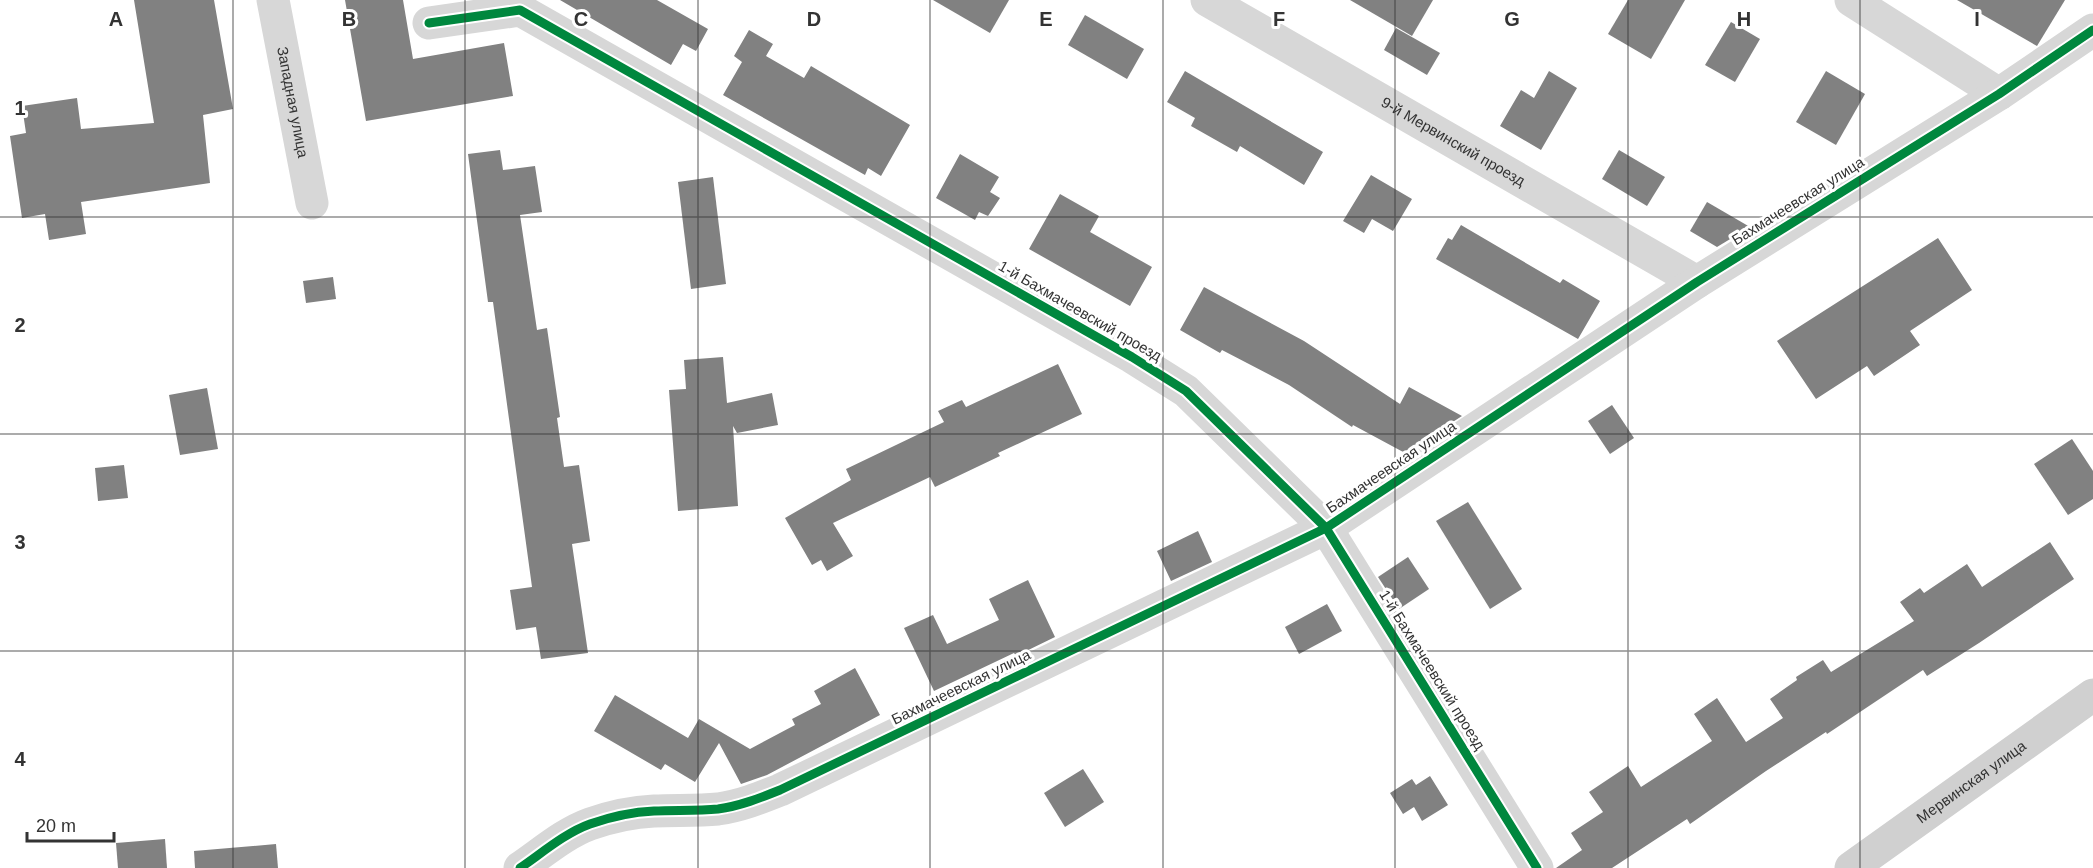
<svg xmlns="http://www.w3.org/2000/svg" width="2093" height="868" font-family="Arial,sans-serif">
	<rect width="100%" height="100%" fill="#fff"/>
	<g fill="#818181">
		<path d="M 134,0 L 214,0 L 233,109 L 203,115 L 210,183 L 81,202 L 86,234 L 49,240 L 45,214 L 22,218 L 10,136 L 26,133 L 22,106 L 77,98 L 81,129 L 154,123 Z"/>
		<path d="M 345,0 L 403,0 L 413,59 L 504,43 L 513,96 L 366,121 Z"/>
		<path d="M 560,0 L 657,0 L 708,29 L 696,51 L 683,44 L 671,65 Z"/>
		<path d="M 933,0 L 1009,0 L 990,33 Z"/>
		<path d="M 1350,0 L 1433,0 L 1412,36 Z"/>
		<path d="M 1628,0 L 1685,0 L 1651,59 L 1608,34 Z"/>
		<path d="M 1957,0 L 2065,0 L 2037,46 Z"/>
		<path d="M 1085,15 L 1144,49 L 1127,79 L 1068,45 Z"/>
		<path d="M 1731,22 L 1760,39 L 1735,82 L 1705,65 Z"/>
		<path d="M 1396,28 L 1440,53 L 1427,75 L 1384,50 Z"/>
		<path d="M 749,30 L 773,44 L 766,56 L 804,78 L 811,66 L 910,125 L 881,176 L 868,168 L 865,175 L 723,95 L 742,62 L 734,56 Z"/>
		<path d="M 1185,71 L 1323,152 L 1304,185 L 1240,146 L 1237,152 L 1191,126 L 1195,118 L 1167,102 Z"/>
		<path d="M 1549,71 L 1577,88 L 1541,150 L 1500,126 L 1521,90 L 1534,98 Z"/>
		<path d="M 1826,71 L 1865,94 L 1836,145 L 1796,122 Z"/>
		<path d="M 500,150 L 503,170 L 535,166 L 542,212 L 520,215 L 537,330 L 547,328 L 560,417 L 557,418 L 564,467 L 579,465 L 590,541 L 572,544 L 588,653 L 541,659 L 536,627 L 516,630 L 510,590 L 532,587 L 493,302 L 488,302 L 468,154 Z"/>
		<path d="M 1619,150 L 1665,177 L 1647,206 L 1602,179 Z"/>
		<path d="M 960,154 L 999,177 L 990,192 L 1000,198 L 988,216 L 979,212 L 975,220 L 936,198 Z"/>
		<path d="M 1371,175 L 1412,199 L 1393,231 L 1372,219 L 1364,233 L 1343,221 Z"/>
		<path d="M 713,177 L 726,284 L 691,289 L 678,182 Z"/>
		<path d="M 1060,194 L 1099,216 L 1090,232 L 1152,267 L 1130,306 L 1029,249 Z"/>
		<path d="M 1707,202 L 1750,227 L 1717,247 L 1690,231 Z"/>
		<path d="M 1461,225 L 1560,283 L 1563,279 L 1600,301 L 1578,339 L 1436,259 L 1448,238 L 1452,240 Z"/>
		<path d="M 1938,238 L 1972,290 L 1910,331 L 1920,345 L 1874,376 L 1867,366 L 1816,399 L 1777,341 Z"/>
		<path d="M 333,277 L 336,299 L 306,303 L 303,281 Z"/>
		<path d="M 1204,287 L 1304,341 L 1400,404 L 1409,387 L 1462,416 L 1405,453 L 1353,425 L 1352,427 L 1289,385 L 1222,350 L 1220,353 L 1180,330 Z"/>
		<path d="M 723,357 L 727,403 L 772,393 L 778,425 L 737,433 L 733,426 L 738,506 L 678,511 L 669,390 L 686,389 L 684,360 Z"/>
		<path d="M 1058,364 L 1082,414 L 998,453 L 1000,456 L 935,487 L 930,477 L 833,523 L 853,556 L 827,571 L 821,560 L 812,565 L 785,518 L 851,480 L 846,469 L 944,422 L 938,411 L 962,400 L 966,407 Z"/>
		<path d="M 207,388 L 218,449 L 180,455 L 169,395 Z"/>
		<path d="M 1612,405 L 1634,438 L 1610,454 L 1588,421 Z"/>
		<path d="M 2072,439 L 2093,471 L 2093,499 L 2068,515 L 2034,464 Z"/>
		<path d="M 124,465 L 128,498 L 98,501 L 95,468 Z"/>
		<path d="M 1468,502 L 1522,589 L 1490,609 L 1436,521 Z"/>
		<path d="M 1198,531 L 1212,562 L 1171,581 L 1157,551 Z"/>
		<path d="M 2050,542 L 2074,579 L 1979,643 L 1927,676 L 1923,670 L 1827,734 L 1826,732 L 1766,771 L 1690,824 L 1687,819 L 1612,868 L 1556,868 L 1582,850 L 1571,833 L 1603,812 L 1589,792 L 1628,766 L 1641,787 L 1712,741 L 1694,714 L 1717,698 L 1746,742 L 1783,718 L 1770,699 L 1797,680 L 1796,677 L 1823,660 L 1831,672 L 1914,621 L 1900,602 L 1920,588 L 1924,593 L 1967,564 L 1982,587 Z"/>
		<path d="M 1408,557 L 1429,589 L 1399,609 L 1378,577 Z"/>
		<path d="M 1028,580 L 1055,637 L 1016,656 L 1014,653 L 934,691 L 904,628 L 933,615 L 947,644 L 999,620 L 989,599 Z"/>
		<path d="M 1327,604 L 1342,631 L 1299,654 L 1285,627 Z"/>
		<path d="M 855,668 L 880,715 L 767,775 L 741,784 L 719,743 L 695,782 L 665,764 L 661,770 L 594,731 L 615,695 L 688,738 L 699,719 L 750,749 L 795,725 L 792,719 L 821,704 L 814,691 Z"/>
		<path d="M 1083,769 L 1104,802 L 1065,827 L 1044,793 Z"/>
		<path d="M 1430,776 L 1448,805 L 1422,821 L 1414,807 L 1403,814 L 1390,793 L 1412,779 L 1416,785 Z"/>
		<path d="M 165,839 L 167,868 L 118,868 L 116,843 Z"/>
		<path d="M 276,844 L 278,868 L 195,868 L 194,851 Z"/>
	</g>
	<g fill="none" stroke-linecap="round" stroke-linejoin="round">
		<g stroke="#d7d7d7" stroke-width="33">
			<path id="s1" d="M 273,0 L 312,203"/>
			<path id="s2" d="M 1207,0 L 1697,282"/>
			<path d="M 1851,0 L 1999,94"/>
			<path d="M 429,23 L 520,10 L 1132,357 L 1186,391 L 1326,528 L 1537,868"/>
			<path d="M 520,868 C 542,853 565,833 590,824 C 610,817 632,812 654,811 C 675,810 697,811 718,809 C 740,806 760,798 780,790 L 1326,528 L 1697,282 L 1999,94 L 2093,30"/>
		</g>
		<path stroke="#d0d0d0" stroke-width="33" id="s3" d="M 1851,868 L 2093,695"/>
		<g stroke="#fff" stroke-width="13">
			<g id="cycleway">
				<path d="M 429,23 L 520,10 L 1132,357 L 1186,391 L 1326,528 L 1537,868"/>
				<path d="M 520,868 C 542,853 565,833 590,824 C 610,817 632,812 654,811 C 675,810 697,811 718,809 C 740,806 760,798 780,790 L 1326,528 L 1697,282 L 1999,94 L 2093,30"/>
			</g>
		</g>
		<use href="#cycleway" stroke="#00873e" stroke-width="9"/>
	</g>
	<path fill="none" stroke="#333" stroke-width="1.5" stroke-opacity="0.55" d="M 233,0 L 233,868M 465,0 L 465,868M 698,0 L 698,868M 930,0 L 930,868M 1163,0 L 1163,868M 1395,0 L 1395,868M 1628,0 L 1628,868M 1860,0 L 1860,868M 0,217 L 2093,217M 0,434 L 2093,434M 0,651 L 2093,651"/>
	<g text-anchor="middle" stroke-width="6" stroke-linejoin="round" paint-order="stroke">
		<g font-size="15" fill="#333" stroke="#fff">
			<text dy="5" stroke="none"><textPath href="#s1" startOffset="104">Западная улица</textPath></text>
			<text dy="5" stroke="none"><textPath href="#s2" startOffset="284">9-й Мервинский проезд</textPath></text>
			<text transform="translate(1798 201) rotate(-32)" y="5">Бахмачеевская улица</text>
			<text transform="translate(1080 311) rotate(30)" y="5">1-й Бахмачеевский проезд</text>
			<text transform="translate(1391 467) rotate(-34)" y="5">Бахмачеевская улица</text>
			<text transform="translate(1432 670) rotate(58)" y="5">1-й Бахмачеевский проезд</text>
			<text transform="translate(961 687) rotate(-26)" y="5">Бахмачеевская улица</text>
			<text dy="5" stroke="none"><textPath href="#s3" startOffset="148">Мервинская улица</textPath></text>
		</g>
	</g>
	<g font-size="20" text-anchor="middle" font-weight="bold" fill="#333" stroke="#fff" stroke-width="6" stroke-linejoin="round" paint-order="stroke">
		<text x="116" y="26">A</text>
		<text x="349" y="26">B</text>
		<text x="581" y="26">C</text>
		<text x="814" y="26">D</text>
		<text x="1046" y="26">E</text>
		<text x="1279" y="26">F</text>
		<text x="1512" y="26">G</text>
		<text x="1744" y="26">H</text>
		<text x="1977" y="26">I</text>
		<text x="20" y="115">1</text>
		<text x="20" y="332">2</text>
		<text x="20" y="549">3</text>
		<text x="20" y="766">4</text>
	</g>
	<path d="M27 832v9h87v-9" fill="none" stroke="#333333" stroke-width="3"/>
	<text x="36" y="832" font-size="18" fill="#333333" stroke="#ffffff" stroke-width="4.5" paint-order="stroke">20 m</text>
</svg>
